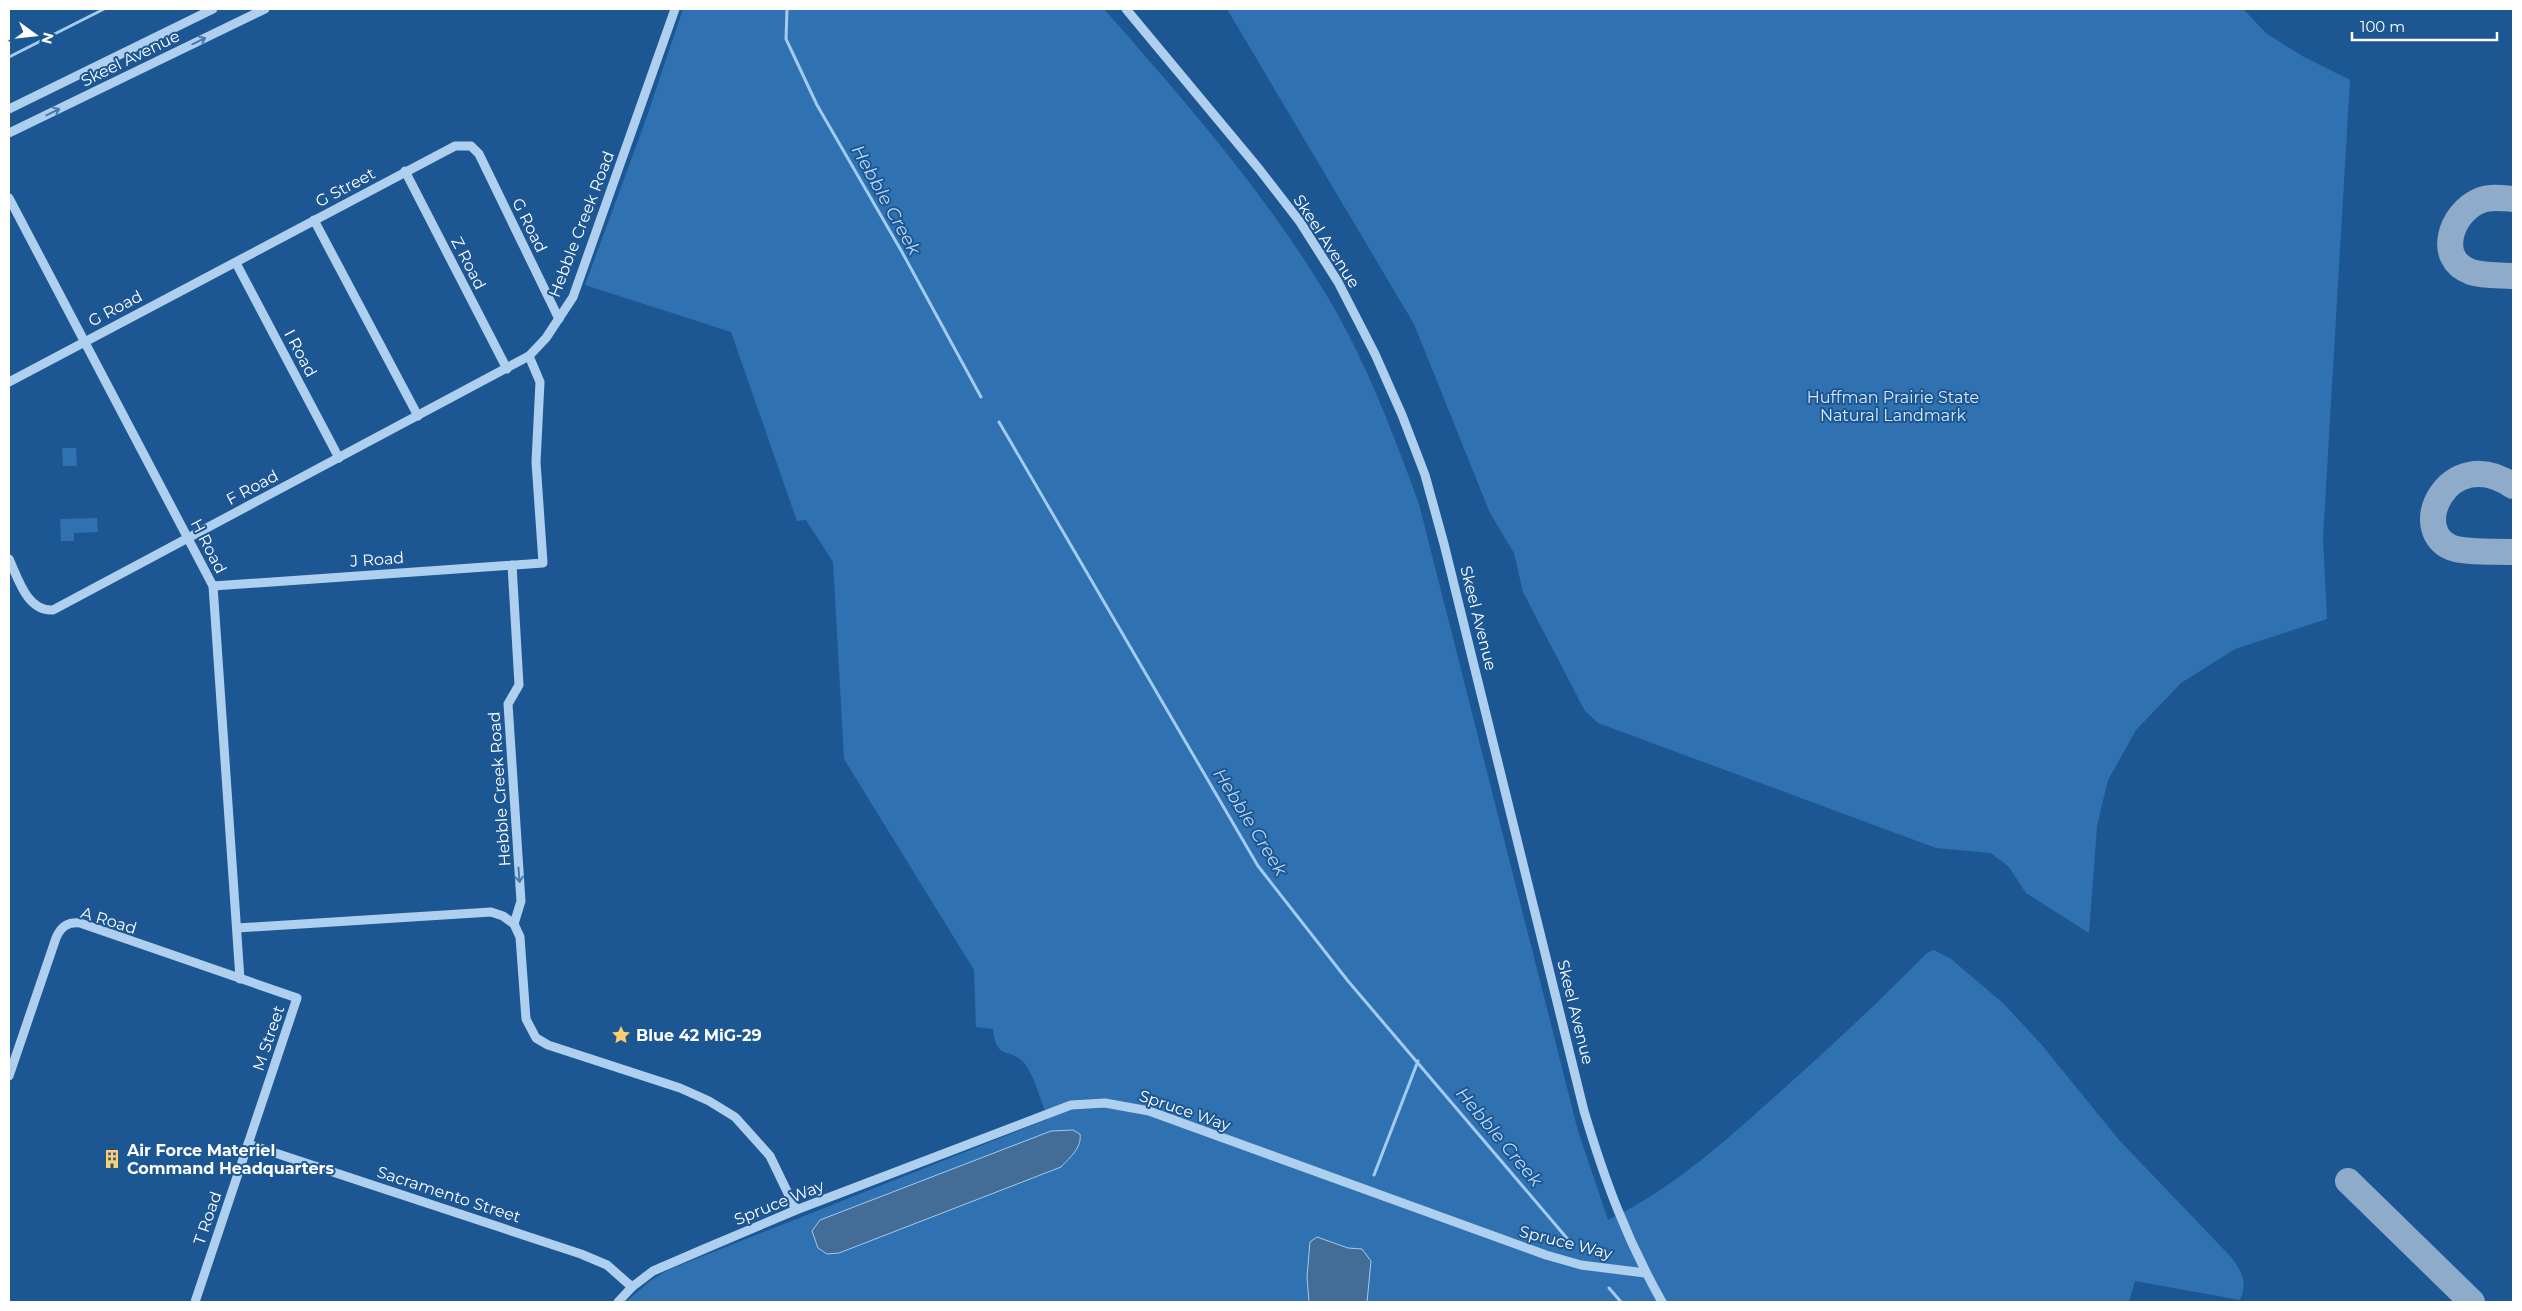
<svg xmlns="http://www.w3.org/2000/svg" width="2522" height="1311" font-family="Montserrat,sans-serif">
	<rect width="100%" height="100%" fill="#1d5793"/>
	<g fill="#3072b1">
		<path d="M 683,9 L 1104,9 C 1184,100 1264,191 1327,296 C 1366,361 1393,433 1419,504 L 1578,1131 L 1608,1220 C 1670,1190 1721,1145 1772,1099 C 1825,1052 1877,1004 1927,953 L 1934,950 L 1951,959 L 2003,1003 L 2041,1044 L 2119,1140 L 2231,1257 C 2242,1272 2248,1282 2240,1300 L 2135,1281 L 2129,1302 L 626,1302 L 650,1281 L 668,1270 L 1048,1119 C 1042,1104 1034,1075 1025,1064 C 1009,1045 997,1063 993,1029 L 976,1027 L 974,970 L 844,759 L 833,562 L 806,520 L 797,521 L 731,332 L 585,285 L 645,122 Z"/>
		<path d="M 1227,9 L 2243,9 L 2267,34 L 2304,57 L 2350,80 L 2323,538 L 2327,619 L 2235,649 L 2181,683 L 2136,730 L 2108,780 L 2097,826 L 2089,933 L 2026,893 L 2009,867 L 1991,853 L 1936,848 L 1598,723 L 1585,711 L 1523,592 L 1514,553 L 1490,513 L 1414,324 Z"/>
		<path d="M 62,448 L 76,448 L 77,466 L 63,466 Z"/>
		<path d="M 97,518 L 98,532 L 74,533 L 74,541 L 61,541 L 60,519 Z"/>
	</g>
	<g fill="#436c97" stroke="#a2cbf0">
		<path d="M 1073,1130 L 1080,1134 C 1082,1148 1070,1157 1061,1167 L 839,1253 L 827,1254 L 818,1248 L 812,1231 L 820,1220 L 1051,1131 Z"/>
		<path d="M 1317,1237 L 1348,1248 L 1362,1249 L 1371,1261 L 1367,1302 L 1309,1302 L 1307,1277 L 1310,1242 Z"/>
	</g>
	<g fill="none" stroke-linecap="round" stroke-linejoin="round">
		<g stroke="#a2cbf0" stroke-width="3">
			<path d="M 787,9 L 786,39 L 817,105 L 902,252 L 981,397"/>
			<path d="M 9,57 L 104,9"/>
			<path d="M 999,422 L 1258,866 L 1348,981 L 1571,1243"/>
			<path d="M 1374,1175 L 1418,1061"/>
			<path d="M 1609,1288 L 1621,1302"/>
		</g>
		<g stroke="#8eabc9" stroke-width="26">
			<path d="M 2513,199 C 2502,198 2489,196 2479,201 C 2451,213 2435,259 2471,272 C 2484,276 2500,275 2513,276"/>
			<path d="M 2513,486 C 2448,441 2404,535 2456,549 C 2474,553 2495,551 2513,552"/>
			<path d="M 2348,1181 L 2472,1302"/>
		</g>
		<g stroke="#afcfef" stroke-width="9">
			<path d="M 1126,9 L 1259,169 L 1300,222 L 1338,282 L 1375,354 L 1402,415 L 1425,475 L 1444,544 L 1584,1111 C 1605,1181 1626,1238 1662,1302"/>
			<path d="M 9,109 L 213,9"/>
			<path d="M 9,133 L 265,9"/>
			<path d="M 405,171 L 507,369"/>
			<path d="M 9,198 L 213,586 L 240,979"/>
			<path d="M 314,220 L 418,416"/>
			<path d="M 236,263 L 339,458"/>
			<path d="M 9,382 L 455,146 L 471,146 L 479,154 L 559,319"/>
			<path d="M 9,559 C 18,578 27,612 53,610 L 529,356 L 546,338 L 573,297 L 675,9"/>
			<path d="M 512,565 L 519,685 L 508,704 L 521,901 L 514,924"/>
			<path d="M 213,586 L 543,563 L 536,462 L 540,382 L 529,356"/>
			<path d="M 237,928 L 491,912 L 503,916 L 514,924 L 520,937 L 526,1019 L 536,1038 L 548,1045 L 680,1088 L 709,1101 L 735,1117 L 770,1156 L 796,1210"/>
			<path d="M 9,1076 L 56,938 C 61,926 68,922 80,923 L 297,998 L 195,1302"/>
			<path d="M 248,1144 L 581,1254 L 607,1265 L 632,1287"/>
			<path d="M 618,1302 L 632,1287 L 653,1271 L 704,1249 L 796,1210 L 1071,1105 L 1105,1103 L 1149,1111 L 1546,1255 L 1581,1265 L 1645,1273"/>
		</g>
	</g>
	<defs><path id="oneway-shaft" d="M-6 0H5M1.5-3L5.5 0L1.5 3" fill="none" stroke-width="1.6" stroke-linecap="round" stroke-linejoin="round" transform="scale(1.25)"/></defs>
	<g stroke="#497baf">
		<use href="#oneway-shaft" transform="translate(199 41) rotate(-26)"/>
		<use href="#oneway-shaft" transform="translate(53 112) rotate(-26)"/>
		<use href="#oneway-shaft" transform="translate(519 875) rotate(86)"/>
	</g>
	<defs>
		<g id="sight-bare" transform="scale(1.5)"><path d="M0-6L1.8-2.2L6-1.7L2.9 1.2L3.7 5.4L0 3.3L-3.7 5.4L-2.9 1.2L-6-1.7L-1.8-2.2Z" fill="#fecd6e" stroke="#1d5793" stroke-width="2.5" paint-order="stroke"/></g>
		<g id="building-bare" transform="scale(1.5)"><path d="M-4-6H4V6H1V3H-1V6H-4ZM-2.5-4.3h1.7v1.8h-1.7ZM.8-4.3h1.7v1.8H.8ZM-2.5-1h1.7V.8h-1.7ZM.8-1h1.7V.8H.8Z" fill="#fecd6e" stroke="#1d5793" stroke-width="2.5" paint-order="stroke"/></g>
	</defs>
	<g fill-rule="evenodd">
		<use href="#sight-bare" x="621" y="1035"/>
		<use href="#building-bare" x="112" y="1159"/>
	</g>
	<g text-anchor="middle" stroke-width="4" stroke-linejoin="round" paint-order="stroke">
		<g font-size="16" fill="#fff" stroke="#1d5793">
			<text transform="translate(130 58) rotate(-26)" y="6">Skeel Avenue</text>
			<text transform="translate(345 187) rotate(-28)" y="6">G Street</text>
			<text transform="translate(581 224) rotate(-69)" y="6">Hebble Creek Road</text>
			<text transform="translate(530 225) rotate(64)" y="6">G Road</text>
			<text transform="translate(1327 241) rotate(57)" y="6">Skeel Avenue</text>
			<text transform="translate(469 263) rotate(63)" y="6">Z Road</text>
			<text transform="translate(115 308) rotate(-28)" y="6">G Road</text>
			<text transform="translate(301 353) rotate(62)" y="6">I Road</text>
			<text transform="translate(252 487) rotate(-28)" y="6">F Road</text>
			<text transform="translate(209 546) rotate(63)" y="6">H Road</text>
			<text transform="translate(377 559) rotate(-4)" y="6">J Road</text>
			<text transform="translate(1479 618) rotate(76)" y="6">Skeel Avenue</text>
			<text transform="translate(499 789) rotate(-94)" y="6">Hebble Creek Road</text>
			<text transform="translate(109 920) rotate(17)" y="6">A Road</text>
			<text transform="translate(1576 1012) rotate(76)" y="6">Skeel Avenue</text>
			<text transform="translate(268 1038) rotate(-71)" y="6">M Street</text>
			<text transform="translate(1185 1110) rotate(19)" y="6">Spruce Way</text>
			<text transform="translate(449 1194) rotate(18)" y="6">Sacramento Street</text>
			<text transform="translate(779 1202) rotate(-22)" y="6">Spruce Way</text>
			<text transform="translate(207 1218) rotate(-71)" y="6">T Road</text>
			<text transform="translate(1566 1242) rotate(14)" y="6">Spruce Way</text>
		</g>
		<g font-size="16" fill="#d5e8fa" stroke="#1d5793">
			<text x="1893" y="403">Huffman Prairie State<tspan x="1893" dy="18">Natural Landmark</tspan></text>
		</g>
		<g font-size="16" font-weight="bold" fill="#fff" stroke="#1d5793" text-anchor="start">
			<text x="636" y="1041">Blue 42 MiG-29</text>
			<text x="127" y="1156">Air Force Materiel<tspan x="127" dy="18">Command Headquarters</tspan></text>
		</g>
		<g font-size="18" font-style="italic" fill="#bbd9f5" stroke="#1d5793">
			<text transform="translate(886 200) rotate(61)" y="6">Hebble Creek</text>
			<text transform="translate(1250 822) rotate(58)" y="6">Hebble Creek</text>
			<text transform="translate(1499 1137) rotate(50)" y="6">Hebble Creek</text>
		</g>
	</g>
	<rect width="2522" height="1311" fill="none" stroke="#ffffff" stroke-width="20"/>
	<g transform="translate(35 35) rotate(105)" stroke="#1d5793" stroke-width="4" paint-order="stroke">
	<path d="M0-4L9 19L0 12L-9 19Z" fill="#ffffff"/>
	<text y="-8" font-size="14" font-weight="bold" text-anchor="middle" fill="#ffffff">N</text>
	</g>
	<path d="M2352 32v8h145v-8" fill="none" stroke="#ffffff" stroke-width="2.5"/>
	<text x="2360" y="32" font-size="15" fill="#ffffff" stroke="#1d5793" stroke-width="4" paint-order="stroke">100 m</text>
</svg>
